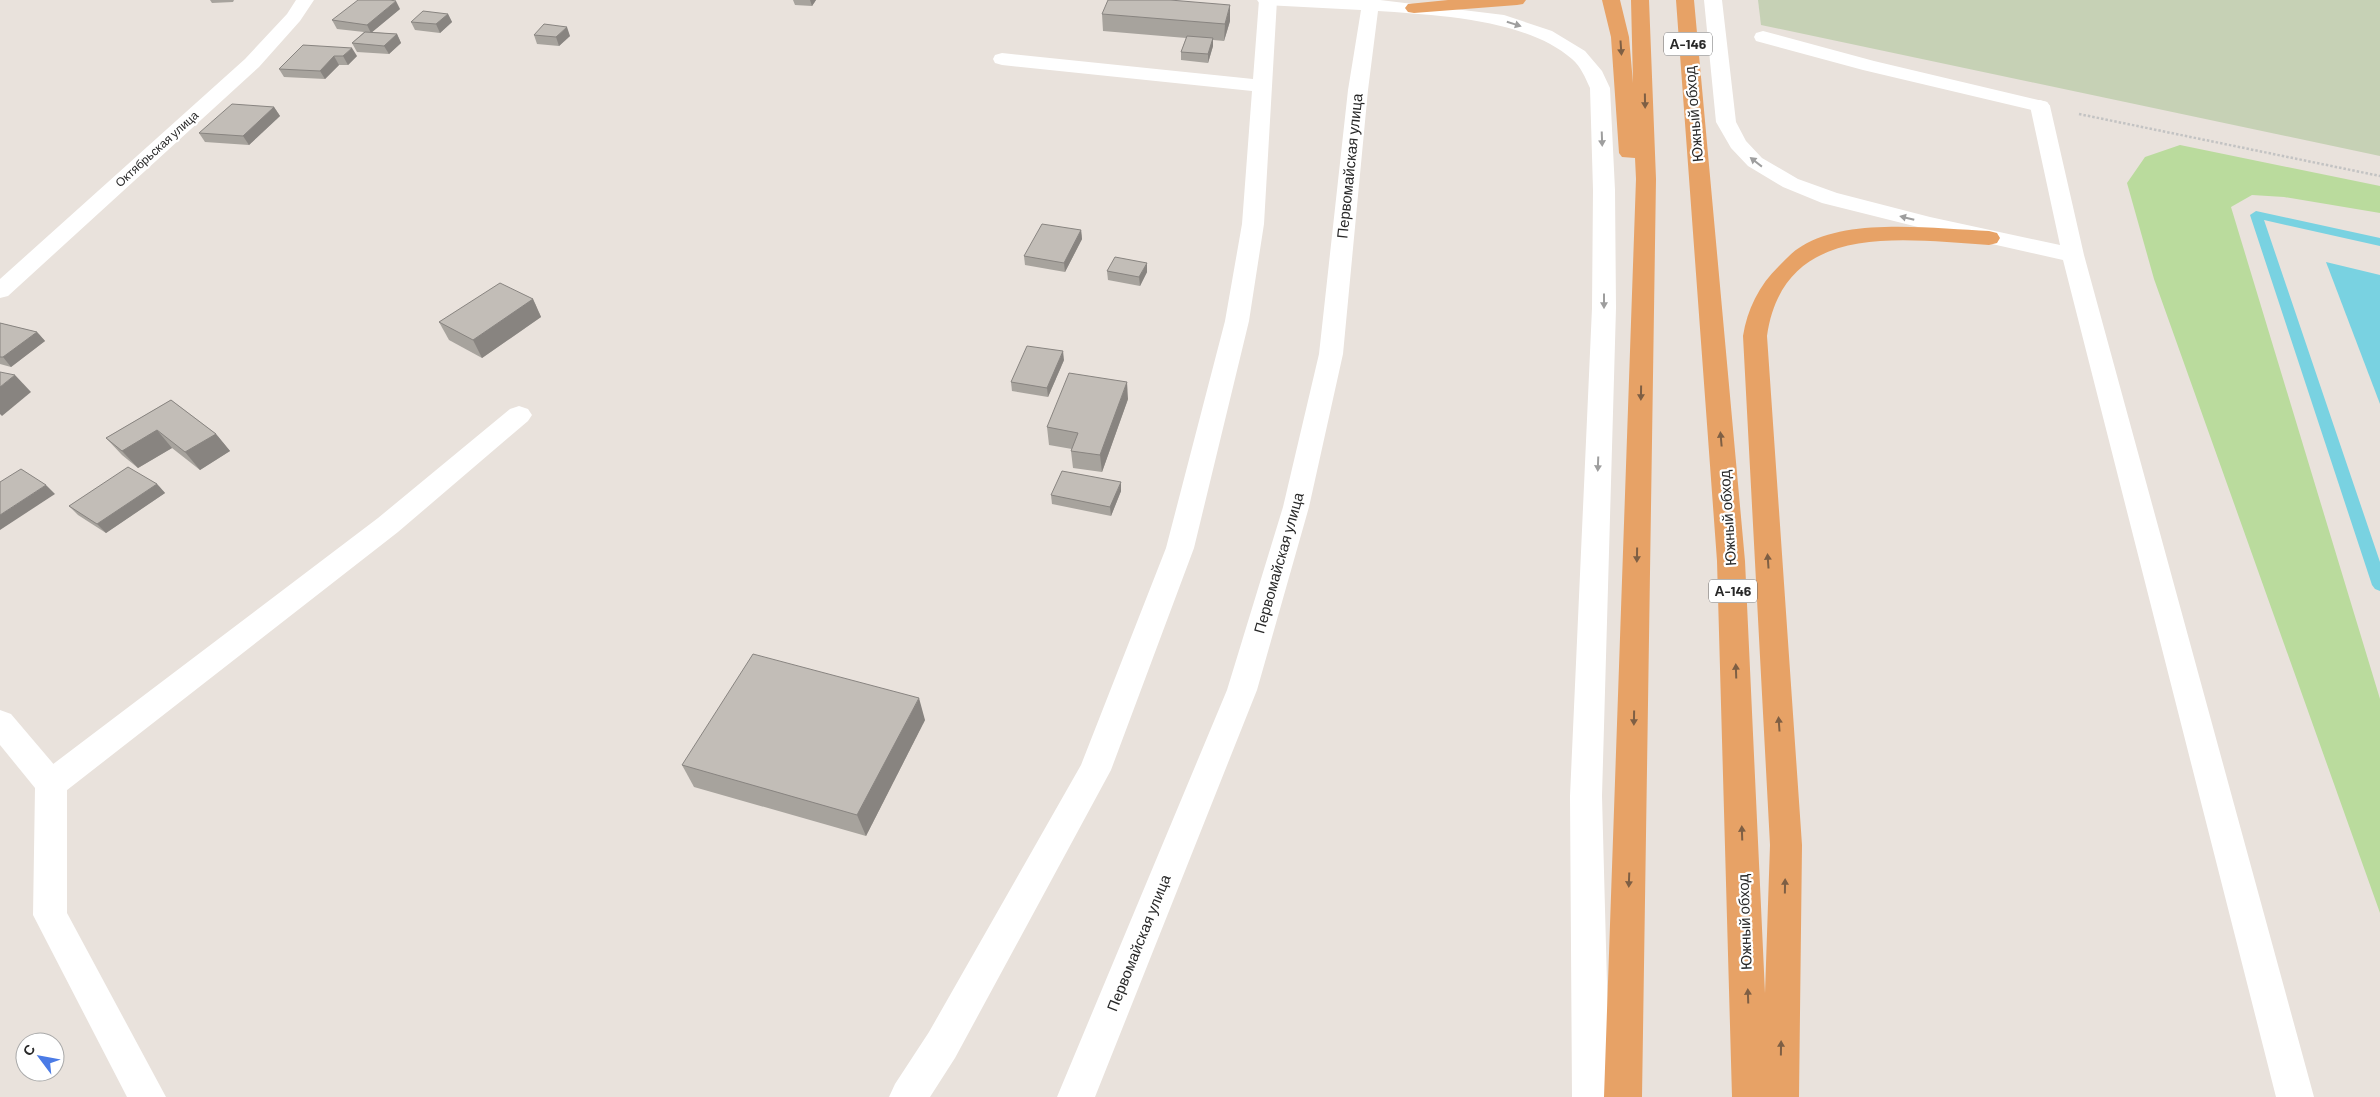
<svg xmlns="http://www.w3.org/2000/svg" width="2380" height="1097" font-family="Barlow,sans-serif">
	<rect width="100%" height="100%" fill="#e9e2dc"/>
	<path fill="#badb9d" d="M 2180,145 L 2380,186 L 2380,213 L 2284,197 L 2252,195 L 2231,207 L 2380,699 L 2380,913 L 2154,279 L 2127,183 L 2145,157 Z"/>
	<path fill="#c6d1b5" d="M 1758,0 L 2380,0 L 2380,156 L 1761,25 Z"/>
	<path fill="#79d2e1" d="M 2326,262 L 2380,275 L 2380,404 Z"/>
	<g fill="none" stroke-linecap="round" stroke-linejoin="round">
		<path fill="#79d2e1" fill-rule="evenodd" d="M 2256,211 L 2380,238 L 2380,246 L 2264,220 L 2380,562 L 2380,591 L 2375,589 L 2372,585 L 2250,215 Z"/>
		<path stroke="#c3c3c3" stroke-width="2.5" stroke-dasharray="2.5 2" stroke-linecap="butt" d="M 2079,114 L 2380,176"/>
		<g fill="#fff" fill-rule="evenodd">
			<path d="M 1259,0 L 1277,0 L 1264,224 L 1249,321 L 1194,548 L 1111,770 L 955,1058 L 930,1097 L 889,1097 L 895,1084 L 929,1032 L 1081,765 L 1166,548 L 1225,321 L 1242,224 L 1252,91 L 1002,65 L 995,63 L 993,59 L 995,55 L 1002,53 L 1253,79 Z"/>
			<path d="M 1763,31 L 1874,61 L 2047,102 L 2050,106 L 2047,110 L 2040,112 L 1863,70 L 1756,41 L 1754,37 L 1756,33 Z"/>
			<path d="M 519,406 L 528,409 L 532,415 L 528,421 L 398,532 L 62,794 L 51,798 L 40,794 L 35,784 L 40,774 L 378,518 L 510,409 Z"/>
		</g>
		<g fill="#fff" fill-rule="evenodd">
			<path d="M 296,0 L 314,0 L 300,21 L 259,67 L 8,296 L 0,298 L 0,279 L 245,59 L 287,14 Z"/>
			<path d="M 1257,0 L 1380,0 L 1504,15 L 1552,31 L 1585,51 L 1602,71 L 1610,88 L 1615,190 L 1616,308 L 1602,796 L 1610,1097 L 1572,1097 L 1570,796 L 1592,308 L 1593,190 L 1590,88 C 1585,77 1581,67 1572,59 C 1527,19 1436,15 1378,11 L 1368,90 L 1343,354 L 1309,507 L 1257,690 L 1095,1097 L 1057,1097 L 1227,690 L 1283,507 L 1319,354 L 1348,90 L 1361,10 L 1266,5 L 1260,4 Z"/>
			<path d="M 1704,0 L 1722,0 L 1736,122 L 1746,141 L 1762,158 L 1798,179 L 1837,193 L 1930,217 L 2060,245 L 2030,106 L 2033,102 L 2040,100 L 2047,102 L 2050,106 L 2084,255 L 2314,1097 L 2276,1097 L 2063,260 L 1930,230 L 1822,203 L 1783,187 L 1748,166 L 1731,148 L 1716,122 Z"/>
			<path d="M 0,710 L 11,714 L 62,774 L 67,784 L 67,913 L 166,1097 L 127,1097 L 33,915 L 35,788 L 0,745 Z"/>
		</g>
		<g fill="#e7a266" fill-rule="evenodd">
			<path d="M 1448,0 L 1526,0 L 1523,4 L 1517,5 L 1414,13 L 1408,12 L 1405,8 L 1408,4 Z"/>
			<path d="M 1602,0 L 1620,0 L 1629,37 L 1633,83 L 1631,0 L 1649,0 L 1656,179 L 1642,1097 L 1604,1097 L 1636,179 L 1635,158 L 1622,157 L 1619,153 L 1611,37 Z"/>
			<path d="M 1676,0 L 1694,0 L 1745,561 L 1765,993 L 1770,845 L 1743,336 C 1747,310 1759,285 1779,266 C 1786,259 1793,251 1802,246 C 1849,217 1935,229 1989,231 L 1997,233 L 2000,238 L 1997,243 L 1989,245 C 1903,240 1784,219 1767,336 L 1802,845 L 1799,1097 L 1732,1097 L 1717,561 Z"/>
		</g>
	</g>
	<g fill="#a7a39d">
		<path d="M 210,0 L 234,0 L 233,2 L 212,3 Z"/>
		<path d="M 793,0 L 816,0 L 812,6 L 795,5 Z"/>
		<path d="M 400,9 L 372,32 L 397,34 L 401,43 L 389,54 L 357,52 L 352,43 L 364,32 L 337,29 L 332,20 Z"/>
		<path d="M 448,14 L 452,22 L 440,33 L 415,30 L 411,22 Z"/>
		<path d="M 1102,14 L 1230,21 L 1224,41 L 1213,40 L 1213,46 L 1208,63 L 1181,60 L 1181,52 L 1186,38 L 1103,31 Z"/>
		<path d="M 534,35 L 570,36 L 559,46 L 537,44 Z"/>
		<path d="M 303,45 L 357,56 L 348,65 L 339,65 L 325,79 L 284,77 L 279,69 Z"/>
		<path d="M 274,107 L 280,116 L 249,145 L 205,142 L 199,133 Z"/>
		<path d="M 1081,230 L 1082,239 L 1065,272 L 1025,265 L 1024,256 Z"/>
		<path d="M 1107,271 L 1147,272 L 1140,286 L 1108,280 Z"/>
		<path d="M 533,299 L 541,317 L 482,358 L 449,340 L 439,322 Z"/>
		<path d="M 0,323 L 37,332 L 45,341 L 11,367 L 0,364 Z"/>
		<path d="M 1064,360 L 1048,397 L 1012,391 L 1011,382 Z"/>
		<path d="M 1128,399 L 1102,472 L 1073,468 L 1071,451 L 1072,449 L 1049,445 L 1047,427 Z"/>
		<path d="M 171,400 L 216,434 L 230,451 L 200,470 L 172,448 L 138,468 L 122,455 L 106,438 Z"/>
		<path d="M 157,484 L 165,493 L 106,533 L 78,515 L 69,506 Z"/>
		<path d="M 1121,491 L 1111,516 L 1052,504 L 1051,495 Z"/>
		<path d="M 925,720 L 866,836 L 694,787 L 682,765 Z"/>
	</g>
	<g fill="#888480">
		<path d="M 810,0 L 816,0 L 812,6 Z"/>
		<path d="M 396,1 L 400,9 L 371,33 L 367,25 Z"/>
		<path d="M 1230,5 L 1230,21 L 1224,41 L 1225,24 Z"/>
		<path d="M 448,14 L 452,22 L 440,33 L 436,24 Z"/>
		<path d="M 567,27 L 570,36 L 559,46 L 556,37 Z"/>
		<path d="M 397,34 L 401,43 L 389,54 L 384,46 Z"/>
		<path d="M 1213,38 L 1213,46 L 1208,63 L 1208,54 Z"/>
		<path d="M 352,48 L 357,56 L 348,65 L 343,56 Z"/>
		<path d="M 334,56 L 339,65 L 325,79 L 320,71 Z"/>
		<path d="M 274,107 L 280,116 L 249,145 L 243,136 Z"/>
		<path d="M 1081,230 L 1082,239 L 1065,272 L 1064,263 Z"/>
		<path d="M 1147,263 L 1147,272 L 1140,286 L 1139,277 Z"/>
		<path d="M 533,299 L 541,317 L 482,358 L 473,340 Z"/>
		<path d="M 37,332 L 45,341 L 11,367 L 3,357 Z"/>
		<path d="M 1063,351 L 1064,360 L 1048,397 L 1047,388 Z"/>
		<path d="M 15,375 L 31,392 L 2,416 L 0,414 L 0,387 Z"/>
		<path d="M 1127,382 L 1128,399 L 1102,472 L 1100,455 Z"/>
		<path d="M 157,430 L 172,448 L 138,468 L 122,451 Z"/>
		<path d="M 216,434 L 230,451 L 200,470 L 185,452 Z"/>
		<path d="M 1121,482 L 1121,491 L 1111,516 L 1110,507 Z"/>
		<path d="M 157,484 L 165,493 L 106,533 L 97,524 Z"/>
		<path d="M 46,485 L 55,494 L 0,530 L 0,515 Z"/>
		<path d="M 919,698 L 925,720 L 866,836 L 857,815 Z"/>
	</g>
	<g fill="#c2bdb7" stroke="#888480">
		<path d="M 358,0 L 390,0 L 396,1 L 367,25 L 332,20 Z"/>
		<path d="M 1108,0 L 1170,0 L 1230,5 L 1225,24 L 1102,14 Z"/>
		<path d="M 423,11 L 448,14 L 436,24 L 411,22 Z"/>
		<path d="M 544,24 L 567,27 L 556,37 L 534,35 Z"/>
		<path d="M 365,32 L 397,34 L 384,46 L 352,43 Z"/>
		<path d="M 1187,36 L 1213,38 L 1208,54 L 1181,52 Z"/>
		<path d="M 303,45 L 352,48 L 343,56 L 334,56 L 320,71 L 279,69 Z"/>
		<path d="M 232,104 L 274,107 L 243,136 L 199,133 Z"/>
		<path d="M 1042,224 L 1081,230 L 1064,263 L 1024,256 Z"/>
		<path d="M 1115,257 L 1147,263 L 1139,277 L 1107,271 Z"/>
		<path d="M 500,283 L 533,299 L 473,340 L 439,322 Z"/>
		<path d="M 0,323 L 37,332 L 3,357 L 0,357 Z"/>
		<path d="M 1027,346 L 1063,351 L 1047,388 L 1011,382 Z"/>
		<path d="M 0,372 L 15,375 L 0,387 Z"/>
		<path d="M 1069,373 L 1127,382 L 1100,455 L 1071,451 L 1078,433 L 1047,427 Z"/>
		<path d="M 171,400 L 216,434 L 185,452 L 157,430 L 122,451 L 106,438 Z"/>
		<path d="M 128,467 L 157,484 L 97,524 L 69,506 Z"/>
		<path d="M 21,469 L 46,485 L 0,515 L 0,482 Z"/>
		<path d="M 1062,471 L 1121,482 L 1110,507 L 1051,495 Z"/>
		<path d="M 753,654 L 919,698 L 857,815 L 682,765 Z"/>
	</g>
	<defs><path id="oneway-solid" d="M-6-.8H1V-3.2L6.5 0L1 3.2V.8H-6Z" transform="scale(1.25)"/></defs>
	<g fill="#9e9e9e">
		<use href="#oneway-solid" transform="translate(1514 24) rotate(17)"/>
		<use href="#oneway-solid" transform="translate(1602 139) rotate(88)"/>
		<use href="#oneway-solid" transform="translate(1756 162) rotate(-142)"/>
		<use href="#oneway-solid" transform="translate(1907 218) rotate(-166)"/>
		<use href="#oneway-solid" transform="translate(1604 301) rotate(90)"/>
		<use href="#oneway-solid" transform="translate(1598 464) rotate(92)"/>
	</g>
	<g fill="#7e5f44">
		<use href="#oneway-solid" transform="translate(1621 48) rotate(86)"/>
		<use href="#oneway-solid" transform="translate(1645 101) rotate(89)"/>
		<use href="#oneway-solid" transform="translate(1641 393) rotate(91)"/>
		<use href="#oneway-solid" transform="translate(1721 439) rotate(-95)"/>
		<use href="#oneway-solid" transform="translate(1637 555) rotate(91)"/>
		<use href="#oneway-solid" transform="translate(1768 561) rotate(-94)"/>
		<use href="#oneway-solid" transform="translate(1736 671) rotate(-92)"/>
		<use href="#oneway-solid" transform="translate(1634 718) rotate(91)"/>
		<use href="#oneway-solid" transform="translate(1779 724) rotate(-94)"/>
		<use href="#oneway-solid" transform="translate(1742 833) rotate(-92)"/>
		<use href="#oneway-solid" transform="translate(1629 880) rotate(92)"/>
		<use href="#oneway-solid" transform="translate(1785 886) rotate(-89)"/>
		<use href="#oneway-solid" transform="translate(1748 996) rotate(-92)"/>
		<use href="#oneway-solid" transform="translate(1781 1048) rotate(-89)"/>
	</g>
	<g text-anchor="middle" stroke-width="4.5" stroke-linejoin="round" paint-order="stroke">
		<g font-size="12" fill="#282828" stroke="#fff">
			<text transform="translate(157 149) rotate(-42)" y="4">Октябрьская улица</text>
		</g>
		<g fill="#fff" stroke="#686868" stroke-width="1">
			<rect x="1664" y="32.5" width="48" height="23" rx="4"/>
			<rect x="1709" y="579.5" width="48" height="23" rx="4"/>
		</g>
		<g font-size="14" font-weight="bold" fill="#282828">
			<text x="1688" y="49">А-146</text>
			<text x="1733" y="596">А-146</text>
		</g>
		<g font-size="15" fill="#282828" stroke="#fff">
			<text transform="translate(1694 114) rotate(-95)" y="5">Южный обход</text>
			<text transform="translate(1350 166) rotate(-84)" y="5">Первомайская улица</text>
			<text transform="translate(1728 518) rotate(-94)" y="5">Южный обход</text>
			<text transform="translate(1279 563) rotate(-74)" y="5">Первомайская улица</text>
			<text transform="translate(1745 922) rotate(-92)" y="5">Южный обход</text>
			<text transform="translate(1139 943) rotate(-68)" y="5">Первомайская улица</text>
		</g>
	</g>
	<g transform="translate(40 1057) rotate(302)"><circle r="24" fill="#ffffff" stroke="#a9a9a9"/>
	<path d="M0-4L9 19L0 12L-9 19Z" fill="#4b7be6"/>
	<text y="-8" font-size="14" font-weight="bold" text-anchor="middle" fill="#282828">С</text>
	</g>
</svg>
